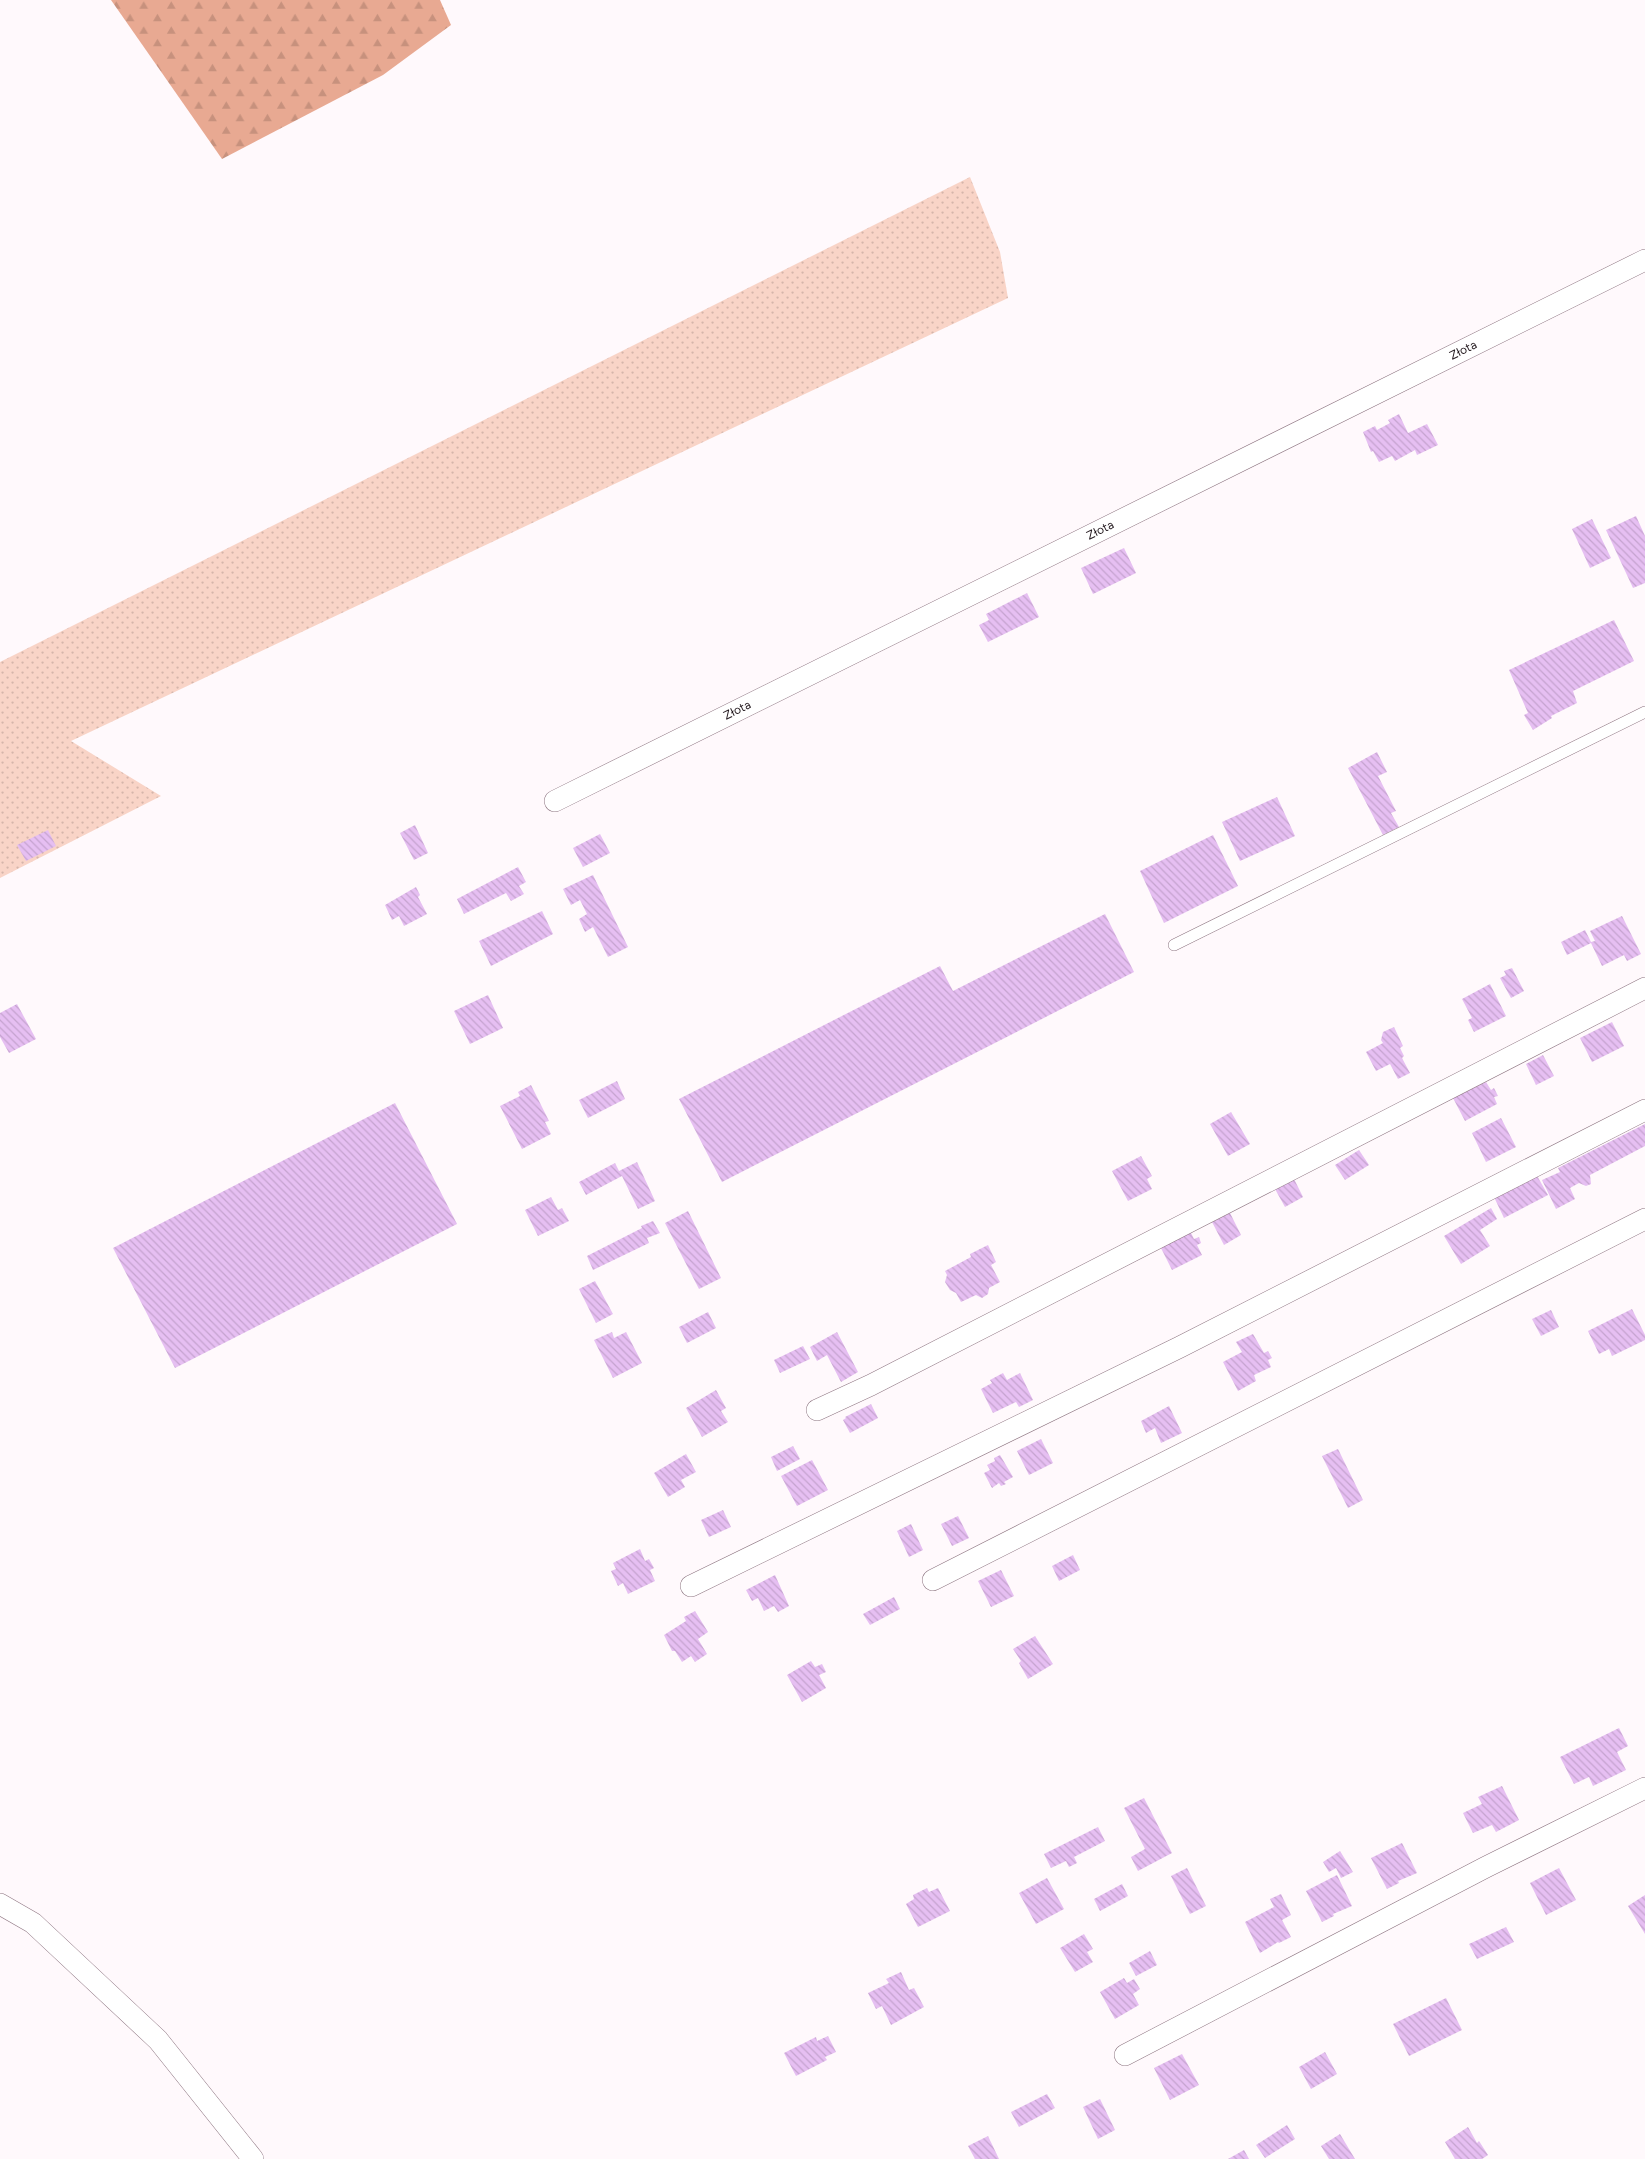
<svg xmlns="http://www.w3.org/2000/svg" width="1645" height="2159" font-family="Figtree,sans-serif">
	<defs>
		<pattern id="grass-dots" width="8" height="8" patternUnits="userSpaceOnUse" patternTransform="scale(1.25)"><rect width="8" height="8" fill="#f9d4c7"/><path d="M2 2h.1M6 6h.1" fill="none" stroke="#d5b5aa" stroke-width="1.8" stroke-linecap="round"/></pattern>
		<pattern id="forest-firs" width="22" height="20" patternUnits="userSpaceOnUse" patternTransform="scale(1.25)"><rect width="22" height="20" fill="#e8a992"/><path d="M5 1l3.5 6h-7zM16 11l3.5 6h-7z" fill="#c7917d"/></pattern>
		<pattern id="building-back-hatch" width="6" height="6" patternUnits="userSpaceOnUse" patternTransform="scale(1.25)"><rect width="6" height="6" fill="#e6bff2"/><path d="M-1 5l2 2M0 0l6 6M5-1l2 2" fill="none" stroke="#c5a3cf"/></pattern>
	</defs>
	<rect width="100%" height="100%" fill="#fff9fc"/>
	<path fill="url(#grass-dots)" d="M 970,177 L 1000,252 L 1008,298 L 71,741 L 161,796 L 0,878 L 0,662 Z"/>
	<path fill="url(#forest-firs)" d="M 111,0 L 440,0 L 451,25 L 383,75 L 222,159 Z"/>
	<g fill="url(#building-back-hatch)">
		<path d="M 1399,414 L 1408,433 L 1427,424 L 1438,445 L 1417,455 L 1415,450 L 1395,461 L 1392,456 L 1379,462 L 1373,451 L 1371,452 L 1363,432 L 1375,426 L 1377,430 L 1390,423 L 1388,420 Z"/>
		<path d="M 1636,516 L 1645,536 L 1645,583 L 1633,588 L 1606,530 Z"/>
		<path d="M 1592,519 L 1611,558 L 1590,568 L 1572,529 Z"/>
		<path d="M 1124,548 L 1136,573 L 1093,594 L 1081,568 Z"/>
		<path d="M 1027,593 L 1039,617 L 988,642 L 979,625 L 989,620 L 986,614 Z"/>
		<path d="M 1614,620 L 1634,661 L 1573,691 L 1577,703 L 1551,716 L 1552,718 L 1533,730 L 1524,715 L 1528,713 L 1509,670 Z"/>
		<path d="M 1377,752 L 1387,772 L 1378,776 L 1396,811 L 1391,813 L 1399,827 L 1383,835 L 1348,768 Z"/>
		<path d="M 1277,797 L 1295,836 L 1240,861 L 1222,822 Z"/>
		<path d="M 415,825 L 428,853 L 414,860 L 400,833 Z"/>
		<path d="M 48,830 L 56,846 L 26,861 L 17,845 Z"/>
		<path d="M 600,834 L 610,853 L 583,867 L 573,848 Z"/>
		<path d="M 1213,835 L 1238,886 L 1164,923 L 1140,871 Z"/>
		<path d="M 518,867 L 526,882 L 519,886 L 524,894 L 511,901 L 506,893 L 464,914 L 457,899 Z"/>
		<path d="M 593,875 L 628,947 L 608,957 L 593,927 L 585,932 L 579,919 L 587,914 L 580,900 L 571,905 L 563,889 Z"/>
		<path d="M 416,887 L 420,895 L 418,897 L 427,914 L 404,926 L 399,916 L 392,920 L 385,905 Z"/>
		<path d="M 542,911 L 553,934 L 491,966 L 479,941 Z"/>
		<path d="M 1105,914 L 1134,972 L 722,1182 L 679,1099 L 940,966 L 953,991 Z"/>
		<path d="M 1622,916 L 1641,954 L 1627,961 L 1624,955 L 1602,966 L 1591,943 L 1567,955 L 1561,942 L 1585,930 L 1591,942 L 1595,941 L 1590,931 Z"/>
		<path d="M 1512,968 L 1524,991 L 1511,998 L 1500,978 L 1506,975 L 1504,971 Z"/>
		<path d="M 1490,984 L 1506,1016 L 1474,1032 L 1468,1020 L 1472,1018 L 1462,999 Z"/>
		<path d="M 488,995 L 503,1028 L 470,1044 L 454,1011 Z"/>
		<path d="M 17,1004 L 36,1039 L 9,1053 L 0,1037 L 0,1013 Z"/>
		<path d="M 1612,1022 L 1624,1046 L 1592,1062 L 1580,1038 Z"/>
		<path d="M 1394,1027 L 1403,1046 L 1400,1048 L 1404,1056 L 1402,1058 L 1410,1073 L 1398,1079 L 1390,1064 L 1376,1071 L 1366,1052 L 1383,1043 L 1381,1040 L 1383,1032 Z"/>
		<path d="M 1543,1055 L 1554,1076 L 1536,1085 L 1526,1064 Z"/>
		<path d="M 617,1081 L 625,1099 L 588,1118 L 579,1100 Z"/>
		<path d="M 1486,1082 L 1491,1090 L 1494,1088 L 1498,1096 L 1494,1097 L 1497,1104 L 1465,1121 L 1453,1098 Z"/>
		<path d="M 531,1085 L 549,1121 L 545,1122 L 551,1134 L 522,1149 L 500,1106 L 520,1096 L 518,1092 Z"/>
		<path d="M 395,1103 L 457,1224 L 175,1368 L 113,1248 Z"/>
		<path d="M 1231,1112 L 1250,1144 L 1228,1156 L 1210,1124 Z"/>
		<path d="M 1501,1118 L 1516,1147 L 1486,1162 L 1472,1133 Z"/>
		<path d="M 1645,1124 L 1645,1146 L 1590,1175 L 1591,1184 L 1586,1186 L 1579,1183 L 1570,1188 L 1575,1199 L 1556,1209 L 1542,1180 L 1560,1172 L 1558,1168 Z"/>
		<path d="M 1359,1150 L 1369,1165 L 1345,1180 L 1335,1165 Z"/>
		<path d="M 1141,1156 L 1152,1176 L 1147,1179 L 1152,1189 L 1128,1201 L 1112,1171 Z"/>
		<path d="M 637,1162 L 655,1201 L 638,1209 L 622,1176 L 586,1195 L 579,1182 L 615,1163 L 619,1171 Z"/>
		<path d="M 1536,1174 L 1548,1195 L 1504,1218 L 1494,1197 Z"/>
		<path d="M 1294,1179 L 1303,1197 L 1285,1207 L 1275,1189 Z"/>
		<path d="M 551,1197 L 558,1210 L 562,1208 L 569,1221 L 538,1236 L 525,1210 Z"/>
		<path d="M 1491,1208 L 1497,1219 L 1480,1230 L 1490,1246 L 1461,1264 L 1444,1236 Z"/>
		<path d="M 688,1211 L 721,1278 L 699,1289 L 665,1223 Z"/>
		<path d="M 1230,1213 L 1241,1235 L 1224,1245 L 1212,1222 Z"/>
		<path d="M 653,1221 L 660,1233 L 647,1238 L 649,1243 L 593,1270 L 587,1256 L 642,1228 L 641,1226 Z"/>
		<path d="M 1190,1231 L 1194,1239 L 1199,1237 L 1201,1243 L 1197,1245 L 1202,1255 L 1172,1270 L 1160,1246 Z"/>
		<path d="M 988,1245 L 996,1262 L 991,1265 L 1000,1282 L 989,1288 L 988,1294 L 982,1298 L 976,1295 L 961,1302 L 956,1293 L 950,1290 L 945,1282 L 947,1275 L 945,1271 L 971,1257 L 970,1254 Z"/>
		<path d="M 595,1281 L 613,1314 L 596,1323 L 579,1289 Z"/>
		<path d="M 1632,1309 L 1645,1335 L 1645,1340 L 1612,1356 L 1609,1349 L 1599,1354 L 1588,1331 Z"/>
		<path d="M 1551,1310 L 1559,1327 L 1541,1336 L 1532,1319 Z"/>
		<path d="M 708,1312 L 716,1328 L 687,1343 L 679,1327 Z"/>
		<path d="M 612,1332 L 614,1338 L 626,1332 L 642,1363 L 613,1378 L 594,1340 Z"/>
		<path d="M 837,1332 L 858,1372 L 841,1382 L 827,1355 L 817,1361 L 810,1347 Z"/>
		<path d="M 1253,1334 L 1264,1353 L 1268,1351 L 1272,1358 L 1268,1360 L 1271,1367 L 1254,1375 L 1256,1381 L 1238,1391 L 1223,1362 L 1242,1352 L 1236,1342 Z"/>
		<path d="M 803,1346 L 810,1359 L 780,1373 L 774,1360 Z"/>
		<path d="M 1003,1373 L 1007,1380 L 1020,1373 L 1033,1400 L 1019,1407 L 1016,1402 L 993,1413 L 981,1389 L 992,1383 L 990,1380 Z"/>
		<path d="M 716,1390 L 726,1408 L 721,1411 L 728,1422 L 702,1437 L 686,1408 Z"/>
		<path d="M 871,1404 L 878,1418 L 850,1433 L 843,1420 L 846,1418 L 845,1417 Z"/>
		<path d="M 1169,1406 L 1182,1433 L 1161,1443 L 1155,1428 L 1146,1433 L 1141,1421 Z"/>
		<path d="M 1041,1439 L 1053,1463 L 1029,1475 L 1017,1451 Z"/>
		<path d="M 793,1446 L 800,1459 L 777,1471 L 771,1457 Z"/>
		<path d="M 1338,1449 L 1363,1500 L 1348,1508 L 1322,1456 Z"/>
		<path d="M 686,1454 L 696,1472 L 681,1480 L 685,1487 L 668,1497 L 654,1473 Z"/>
		<path d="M 1000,1455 L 1013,1477 L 1004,1482 L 1006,1484 L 1001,1486 L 999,1483 L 992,1488 L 984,1473 L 990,1470 L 987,1465 L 995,1461 L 994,1458 Z"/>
		<path d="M 812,1460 L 828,1490 L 797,1506 L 781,1476 Z"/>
		<path d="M 723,1510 L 731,1527 L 709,1537 L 701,1520 Z"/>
		<path d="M 958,1516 L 969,1538 L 952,1546 L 941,1524 Z"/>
		<path d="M 911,1524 L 923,1550 L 909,1557 L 897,1531 Z"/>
		<path d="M 640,1549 L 645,1561 L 649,1559 L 654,1568 L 650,1570 L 655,1581 L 628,1594 L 623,1583 L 618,1586 L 611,1571 L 616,1569 L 613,1563 Z"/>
		<path d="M 1073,1555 L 1080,1570 L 1059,1581 L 1052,1566 Z"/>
		<path d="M 1001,1570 L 1014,1596 L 991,1607 L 978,1581 Z"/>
		<path d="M 775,1575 L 789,1606 L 778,1612 L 774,1606 L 764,1611 L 758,1598 L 752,1601 L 746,1590 Z"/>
		<path d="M 894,1597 L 900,1609 L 870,1625 L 863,1614 Z"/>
		<path d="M 695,1611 L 708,1632 L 698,1639 L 707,1654 L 695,1662 L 691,1656 L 682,1662 L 675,1651 L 672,1651 L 664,1635 L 686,1621 L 684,1617 Z"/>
		<path d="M 1035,1636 L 1053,1664 L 1028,1679 L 1019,1663 L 1021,1661 L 1013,1649 Z"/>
		<path d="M 811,1661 L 815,1667 L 822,1664 L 826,1672 L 819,1675 L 826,1688 L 802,1702 L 787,1675 Z"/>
		<path d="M 1619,1728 L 1628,1746 L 1617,1752 L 1626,1770 L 1593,1786 L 1589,1777 L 1574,1784 L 1560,1757 Z"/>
		<path d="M 1502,1786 L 1519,1820 L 1496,1832 L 1492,1825 L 1473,1833 L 1463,1813 L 1482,1804 L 1478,1797 Z"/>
		<path d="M 1144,1798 L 1172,1853 L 1138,1871 L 1131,1857 L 1145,1849 L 1124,1808 Z"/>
		<path d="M 1098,1827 L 1105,1841 L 1074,1857 L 1077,1863 L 1069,1867 L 1066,1861 L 1051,1868 L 1044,1854 Z"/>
		<path d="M 1402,1843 L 1417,1873 L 1398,1881 L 1399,1883 L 1387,1889 L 1371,1858 Z"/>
		<path d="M 1340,1851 L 1353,1872 L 1341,1878 L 1336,1868 L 1329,1872 L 1323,1862 Z"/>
		<path d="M 1187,1868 L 1206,1906 L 1190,1914 L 1171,1876 Z"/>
		<path d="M 1559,1868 L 1576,1900 L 1546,1915 L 1530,1883 Z"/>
		<path d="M 1337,1875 L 1352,1906 L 1333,1914 L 1334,1916 L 1322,1922 L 1306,1891 Z"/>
		<path d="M 1047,1878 L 1064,1909 L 1036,1924 L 1019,1893 Z"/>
		<path d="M 1122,1884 L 1128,1896 L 1100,1911 L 1094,1899 Z"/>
		<path d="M 927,1888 L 929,1892 L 938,1888 L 950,1911 L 918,1927 L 906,1904 L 914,1899 L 913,1895 Z"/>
		<path d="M 1281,1894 L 1291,1915 L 1282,1920 L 1291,1937 L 1279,1943 L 1278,1942 L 1260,1953 L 1245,1922 L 1274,1907 L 1270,1899 Z"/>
		<path d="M 1645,1895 L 1645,1934 L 1628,1906 Z"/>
		<path d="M 1506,1927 L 1514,1942 L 1477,1959 L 1469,1944 Z"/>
		<path d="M 1084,1934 L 1093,1949 L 1087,1952 L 1093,1962 L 1075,1972 L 1060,1948 Z"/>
		<path d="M 1150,1951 L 1157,1965 L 1136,1976 L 1129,1963 Z"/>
		<path d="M 901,1972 L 909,1990 L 914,1988 L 924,2007 L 891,2025 L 882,2006 L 876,2009 L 868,1993 L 889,1983 L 886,1979 Z"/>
		<path d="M 1124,1978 L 1127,1983 L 1134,1979 L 1140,1989 L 1133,1994 L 1139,2005 L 1115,2019 L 1100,1992 Z"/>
		<path d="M 1446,1998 L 1462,2030 L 1409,2056 L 1393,2024 Z"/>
		<path d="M 828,2036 L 836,2052 L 825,2057 L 827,2060 L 796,2076 L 784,2053 L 816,2037 L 817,2041 Z"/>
		<path d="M 1325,2052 L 1337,2074 L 1311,2089 L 1299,2067 Z"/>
		<path d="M 1182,2054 L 1199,2085 L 1170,2100 L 1154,2068 Z"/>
		<path d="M 1047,2094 L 1055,2108 L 1019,2127 L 1011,2112 Z"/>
		<path d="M 1100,2099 L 1115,2130 L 1098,2139 L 1083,2107 Z"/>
		<path d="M 1287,2125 L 1295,2139 L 1265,2158 L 1256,2145 Z"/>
		<path d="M 1468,2127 L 1477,2143 L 1479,2141 L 1488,2155 L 1482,2159 L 1455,2159 L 1445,2142 Z"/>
		<path d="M 1340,2134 L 1355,2159 L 1329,2159 L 1321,2146 Z"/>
		<path d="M 988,2136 L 999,2159 L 975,2159 L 968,2146 Z"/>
		<path d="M 1244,2150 L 1249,2159 L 1228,2159 Z"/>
	</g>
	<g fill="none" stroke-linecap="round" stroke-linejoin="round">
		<g stroke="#8e7682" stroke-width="12">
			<path id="lane" d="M 1174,945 L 1645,712"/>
		</g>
		<g stroke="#8e7682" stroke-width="22">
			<g id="street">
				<path d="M 555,801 L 1645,260"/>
				<path d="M 817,1410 L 871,1385 L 1645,988"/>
				<path d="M 933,1580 L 1645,1219"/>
				<path d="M 691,1586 L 1180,1347 L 1645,1110"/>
				<path d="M 0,1904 L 33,1923 L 158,2040 L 253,2159"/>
				<path d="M 1125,2055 L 1486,1867 L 1645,1788"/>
			</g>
		</g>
		<use href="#lane" stroke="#fff" stroke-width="11"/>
		<use href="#street" stroke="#fff" stroke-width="21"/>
	</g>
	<g text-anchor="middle" stroke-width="4.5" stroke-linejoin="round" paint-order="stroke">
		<g font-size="12" fill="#21171c" stroke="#fff">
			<text transform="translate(1463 350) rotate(-26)" y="4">Złota</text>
			<text transform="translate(1100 530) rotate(-26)" y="4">Złota</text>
			<text transform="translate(737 710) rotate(-26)" y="4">Złota</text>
		</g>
	</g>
</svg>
